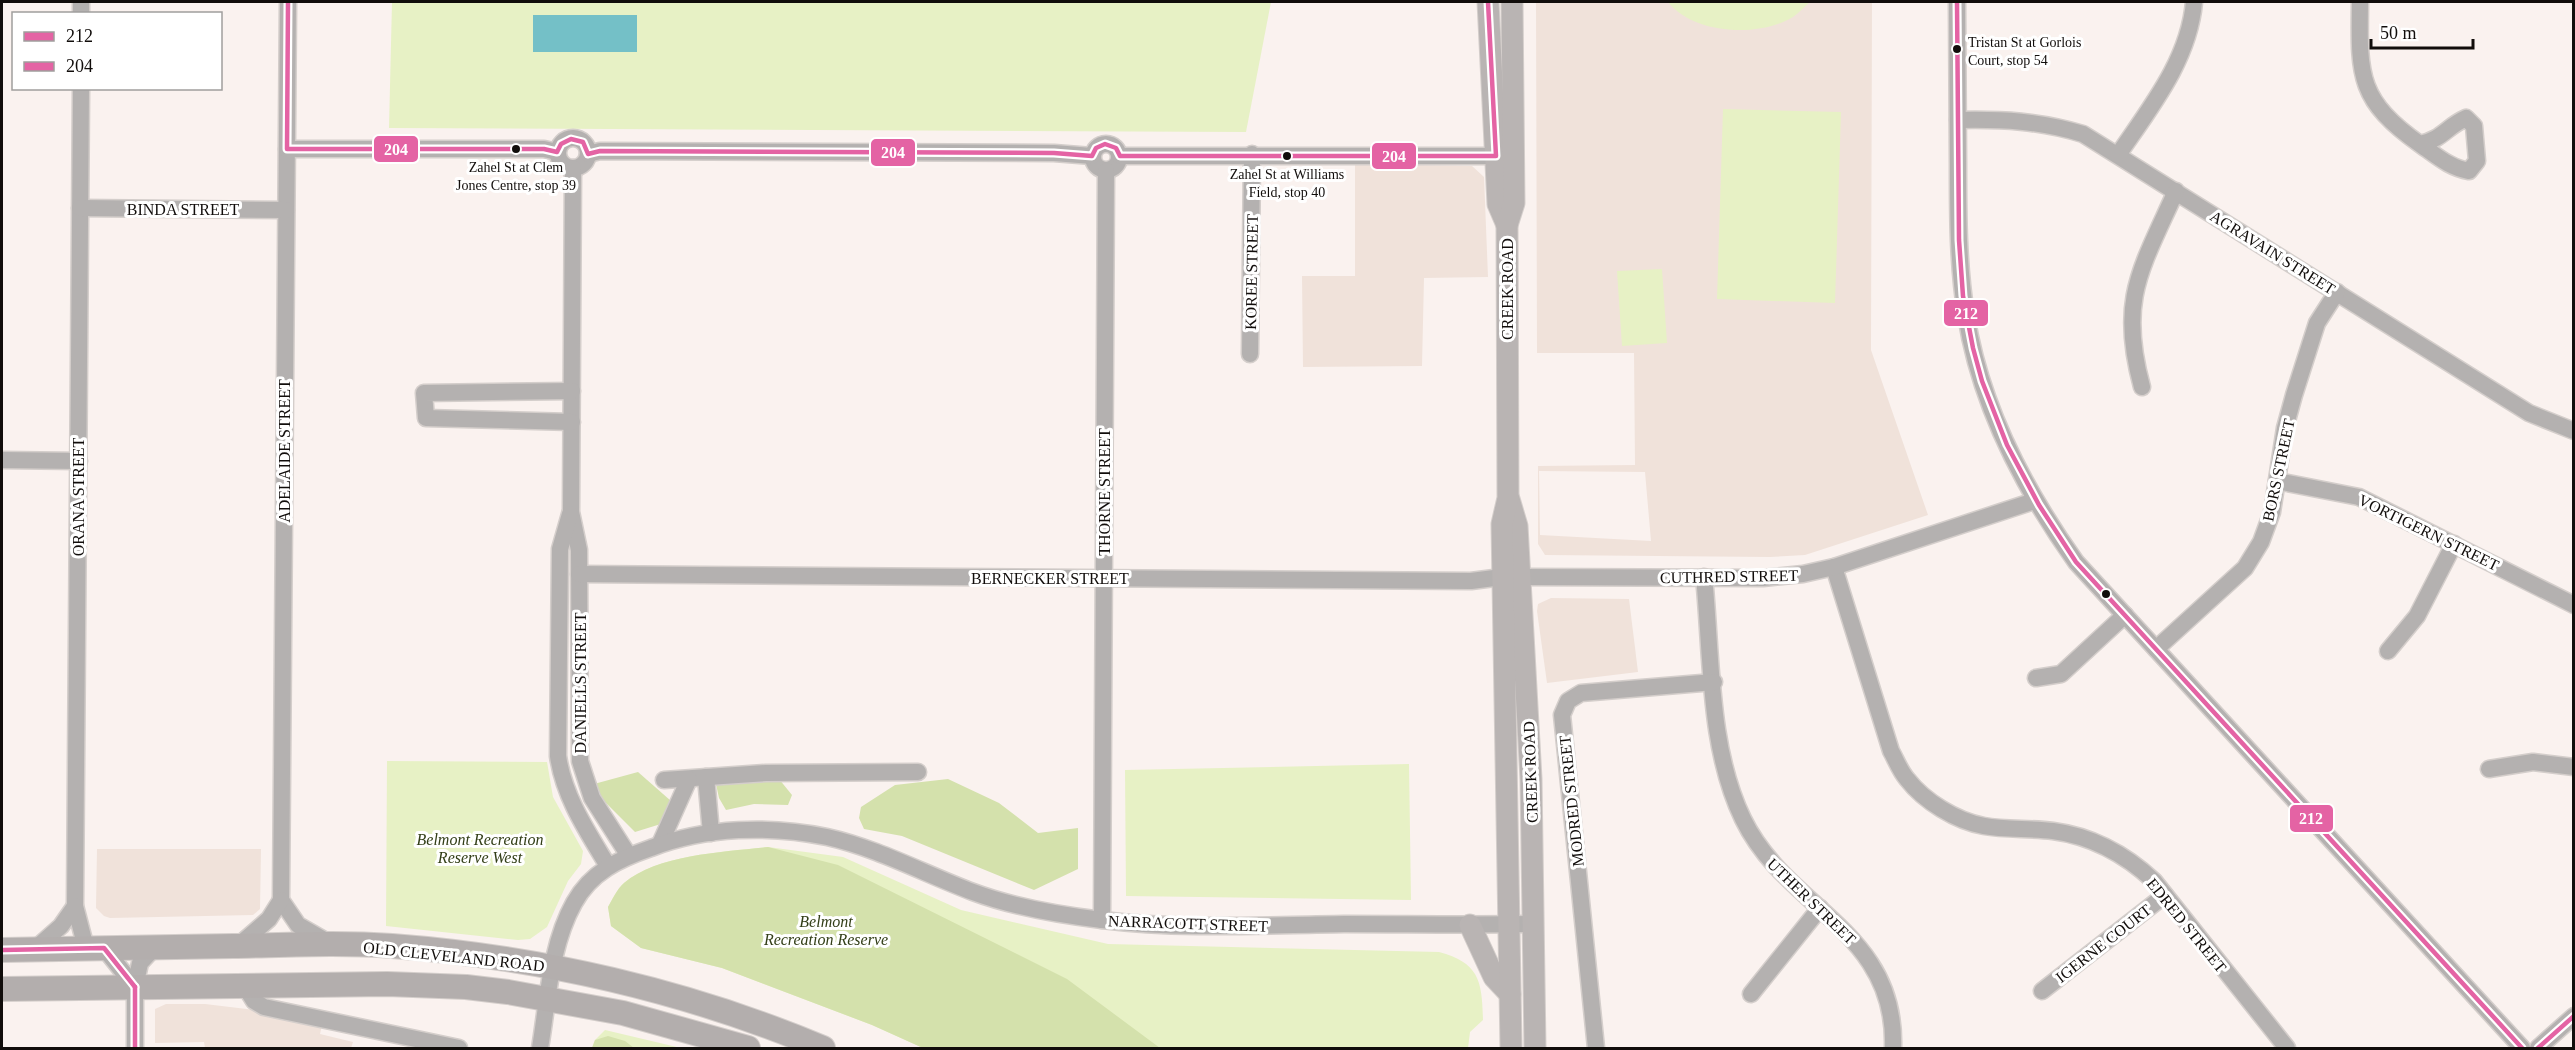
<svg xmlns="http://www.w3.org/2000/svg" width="2575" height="1050" font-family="Georgia,serif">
	<rect width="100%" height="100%" fill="#faf2ef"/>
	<g fill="#f0e2da" fill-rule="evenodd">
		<path d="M 1536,2 L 1872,2 L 1871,350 L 1928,515 L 1805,555 L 1770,557 L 1545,555 L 1538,544 L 1538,466 L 1635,465 L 1634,353 L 1537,353 ZM 1539,471 L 1645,472 L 1651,541 L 1540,535 Z"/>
		<path d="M 1355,164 L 1472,166 L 1484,177 L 1488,277 L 1424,278 L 1422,366 L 1303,367 L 1302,276 L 1355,276 Z"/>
		<path d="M 1551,598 L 1629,599 L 1638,672 L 1547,683 L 1537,611 L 1538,604 Z"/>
		<path d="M 97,849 L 261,849 L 260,909 L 253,915 L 110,918 L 104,916 L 96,908 Z"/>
		<path d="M 166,1004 L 205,1004 L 255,1010 L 322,1025 L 320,1034 L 353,1042 L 351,1048 L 205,1048 L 204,1042 L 155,1043 L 155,1009 Z"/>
	</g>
	<g fill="#e7f1c5">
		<path d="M 392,2 L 1271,2 L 1246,132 L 389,128 Z"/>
		<path d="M 1668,2 L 1810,2 C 1805,6 1799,13 1793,17 C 1758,38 1693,34 1668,2 Z"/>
		<path d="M 1723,109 L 1841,112 L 1835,303 L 1717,299 Z"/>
		<path d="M 1662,269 L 1667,343 L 1622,346 L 1617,271 Z"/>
		<path d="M 387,761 L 547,762 L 553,797 L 583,851 L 581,864 L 568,881 L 547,927 L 530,939 L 518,940 L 386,926 Z"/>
		<path d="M 1409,764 L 1411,900 L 1126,896 L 1125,770 Z"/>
		<path d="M 768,847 L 843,857 L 961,910 L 1108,944 L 1439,952 C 1479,963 1482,980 1483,1020 L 1470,1032 L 1468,1048 L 923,1048 L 872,1025 L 722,968 L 641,948 L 611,926 L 608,907 C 612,900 617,889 624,883 C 658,854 725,852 768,847 Z"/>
		<path d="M 605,1030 L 681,1048 L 592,1048 L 595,1040 Z"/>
	</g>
	<g fill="#d4e1ac">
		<path d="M 638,772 L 671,801 L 664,823 L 635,832 L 600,797 L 594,784 Z"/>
		<path d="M 779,779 L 792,795 L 788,805 L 754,804 L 726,810 L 719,798 L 716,784 Z"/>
		<path d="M 948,779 L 999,803 L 1038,833 L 1078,828 L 1078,869 L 1034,890 L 902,836 L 864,829 L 859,818 L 861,807 L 895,785 Z"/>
		<path d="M 768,847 L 838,865 L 1067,979 L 1160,1048 L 923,1048 L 872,1025 L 722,968 L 641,948 L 611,926 L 608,907 C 612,900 617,889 624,883 C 658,854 725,852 768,847 Z"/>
		<path d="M 608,1036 L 625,1041 L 634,1048 L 592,1048 L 595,1040 Z"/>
	</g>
	<rect fill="#74c0c7" x="533" y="15" width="104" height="37"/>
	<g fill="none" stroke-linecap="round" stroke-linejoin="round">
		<g stroke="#d4cecb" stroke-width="19">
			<g id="minor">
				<path d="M 288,2 L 281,900 L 298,925 L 331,944"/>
				<path d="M 1957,2 C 1957,56 1958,111 1958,165 C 1958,216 1958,265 1966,315 C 1980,405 2024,489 2076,562 L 2522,1048"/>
				<path d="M 2360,2 C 2359,75 2357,100 2421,145 C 2437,156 2450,168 2469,171 L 2477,161 L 2474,126 L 2466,118 C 2446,127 2443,139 2420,144"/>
				<path d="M 81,14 L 81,2"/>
				<path d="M 81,88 L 75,906 L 86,948"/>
				<path d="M 1958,120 C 2002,119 2040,121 2083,134 L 2529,413 L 2574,431"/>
				<circle cx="573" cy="153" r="15"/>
				<circle cx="1106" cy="157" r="13"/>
				<path d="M 287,149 L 544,149 L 557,152"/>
				<path d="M 588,154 L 600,151 L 1054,153 L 1092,156"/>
				<path d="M 2118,155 C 2150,108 2189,60 2194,2"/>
				<path d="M 1120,156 L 1507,156"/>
				<path d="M 573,168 L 571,512 L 579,550 L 580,761 L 592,798 L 629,856"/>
				<path d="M 80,208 L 286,210"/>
				<path d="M 1250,354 L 1252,154"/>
				<path d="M 2142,387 C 2118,300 2141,269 2176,191"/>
				<path d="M 572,422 L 426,418 L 424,393 L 572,391"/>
				<path d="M 2,460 L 79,461"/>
				<path d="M 2277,481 L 2359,497 L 2574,605"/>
				<path d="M 570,514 L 560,549 L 558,756 C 564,797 587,831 608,866"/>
				<path d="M 1834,567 L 1891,751 C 1896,760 1900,771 1907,779 C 1924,801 1956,821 1984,826 C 2006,830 2030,828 2053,831 C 2091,836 2126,855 2154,881 L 2287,1048"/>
				<path d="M 579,574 L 1471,581 L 1502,577 L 1763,578 L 1803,574 L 1834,567 L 2034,501"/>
				<path d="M 1704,577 C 1712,656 1708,747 1743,819 C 1787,910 1897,930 1893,1048"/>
				<path d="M 2156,649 L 2245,568 L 2261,542 L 2272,512 L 2285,428 L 2294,395 L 2317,323 L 2337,292"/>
				<path d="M 2388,651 L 2417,616 L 2454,544"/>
				<path d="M 2036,678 L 2061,674 L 2125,615"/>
				<path d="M 2489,769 L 2533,762 L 2574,767"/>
				<path d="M 706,777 L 711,833"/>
				<path d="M 664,780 L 766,773 L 918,772"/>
				<path d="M 660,844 L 689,779"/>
				<path d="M 1102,920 L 1106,171"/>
				<path d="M 238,946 L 269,919 L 281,900"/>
				<path d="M 104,948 L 135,987"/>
				<path d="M 35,949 L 61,926 L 75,906"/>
				<path d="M 244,985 L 254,1001 L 264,1007 L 459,1048"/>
				<path d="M 2042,991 L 2165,895"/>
				<path d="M 1751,994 L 1820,908"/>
				<path d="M 135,1048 L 135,987 L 140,963 L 155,947"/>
				<path d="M 540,1048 C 548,1001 550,946 574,903 C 591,872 619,859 651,848 C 706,827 770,825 827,837 C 877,848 925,874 973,892 C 1013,907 1060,915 1102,920 C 1182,930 1264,925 1344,924 C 1407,924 1471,925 1534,924"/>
				<path d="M 1596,1048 L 1562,715 L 1568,701 L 1581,693 L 1714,682"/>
				<path d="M 2538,1048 L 2574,1016"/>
			</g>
		</g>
		<g stroke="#d4cecb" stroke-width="23">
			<g id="major">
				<path d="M 1488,2 L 1498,204 L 1507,225"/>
				<path d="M 1509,499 L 1517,526 L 1531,779 L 1535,1048"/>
				<path d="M 1470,925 L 1494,977 L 1510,994"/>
				<path d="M 1511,1048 L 1502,524 L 1508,498 L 1507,225 L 1514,203 L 1512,2"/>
			</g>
		</g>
		<g stroke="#d4cecb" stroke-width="26">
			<g id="highway">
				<path d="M 2,950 C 79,948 156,947 233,946 C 286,945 339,942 392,946 C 539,957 687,991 823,1048"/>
				<path d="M 2,989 L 387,984 L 466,987 L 508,992 L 623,1013 L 748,1048"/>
			</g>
		</g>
		<use href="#minor" stroke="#b4b1b0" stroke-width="16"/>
		<use href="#major" stroke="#b9b4b3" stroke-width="21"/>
		<use href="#highway" stroke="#b3aead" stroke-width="24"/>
		<g stroke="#fff" stroke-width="9">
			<path id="bus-1" d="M 1957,2 L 1959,240 L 1963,296 L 1973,348 L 1982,381 L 2007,445 L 2039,505 L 2076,562 L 2522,1048"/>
		</g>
		<g stroke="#fff" stroke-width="9">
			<g id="bus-2">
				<path d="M 288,2 L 287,149 L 544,149 L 557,152 L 561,144 L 571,139 L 583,142 L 588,154 L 600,151 L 1054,153 L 1092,156 L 1096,148 L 1105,144 L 1116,148 L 1120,156 L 1496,156 L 1488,2"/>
				<path d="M 2,950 L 104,948 L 135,987"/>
				<path d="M 135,987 L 135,1048"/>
				<path d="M 2538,1048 L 2574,1016"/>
			</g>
		</g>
		<use href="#bus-1" stroke="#e463a4" stroke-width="4.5"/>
		<use href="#bus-2" stroke="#e463a4" stroke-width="4.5"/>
	</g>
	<g fill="#110d0b" stroke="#fff" stroke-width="2">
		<circle cx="1957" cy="49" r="5"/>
		<circle cx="516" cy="149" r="5"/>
		<circle cx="1287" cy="156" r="5"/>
		<circle cx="2106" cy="594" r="5"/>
	</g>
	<g text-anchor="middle" stroke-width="6" stroke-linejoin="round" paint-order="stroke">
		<g font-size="14" fill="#110d0b" stroke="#fff">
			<text x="1968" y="47" text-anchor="start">Tristan St at Gorlois<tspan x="1968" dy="18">Court, stop 54</tspan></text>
			<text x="516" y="172">Zahel St at Clem<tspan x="516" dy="18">Jones Centre, stop 39</tspan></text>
			<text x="1287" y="179">Zahel St at Williams<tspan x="1287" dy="18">Field, stop 40</tspan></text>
		</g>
		<g font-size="16" fill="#110d0b" stroke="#fff">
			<text x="183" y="215">BINDA STREET</text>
			<text transform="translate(2273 252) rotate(32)" y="6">AGRAVAIN STREET</text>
			<text transform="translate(1251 272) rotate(-89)" y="6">KOREE STREET</text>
			<text transform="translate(1507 289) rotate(-90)" y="6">CREEK ROAD</text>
			<text transform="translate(284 451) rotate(-90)" y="6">ADELAIDE STREET</text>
			<text transform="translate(2278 470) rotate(-78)" y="6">BORS STREET</text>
			<text transform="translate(1104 492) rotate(-90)" y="6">THORNE STREET</text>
			<text transform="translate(78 497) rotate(-90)" y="6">ORANA STREET</text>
			<text transform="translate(2429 532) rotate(26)" y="6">VORTIGERN STREET</text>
			<text transform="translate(1729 576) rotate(-1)" y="6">CUTHRED STREET</text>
			<text x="1050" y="584">BERNECKER STREET</text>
			<text transform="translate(580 683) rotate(-90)" y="6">DANIELLS STREET</text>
			<text transform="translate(1530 772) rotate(-92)" y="6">CREEK ROAD</text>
			<text transform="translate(1571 801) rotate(-96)" y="6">MODRED STREET</text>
			<text transform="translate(1812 901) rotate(44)" y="6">UTHER STREET</text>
			<text transform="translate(1188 923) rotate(2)" y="6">NARRACOTT STREET</text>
			<text transform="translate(2187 925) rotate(51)" y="6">EDRED STREET</text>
			<text transform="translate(2103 943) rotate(-38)" y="6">IGERNE COURT</text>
			<text transform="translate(454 956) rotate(6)" y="6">OLD CLEVELAND ROAD</text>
		</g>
		<g font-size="16" font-style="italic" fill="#323e17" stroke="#fff">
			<text x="480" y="845">Belmont Recreation<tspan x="480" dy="18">Reserve West</tspan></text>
			<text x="826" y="927">Belmont<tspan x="826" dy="18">Recreation Reserve</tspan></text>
		</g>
	</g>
	<g stroke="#fff" stroke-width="2">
		<rect x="373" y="135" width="46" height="28" rx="6" fill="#e463a4"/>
		<rect x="870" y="138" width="46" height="29" rx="6" fill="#e463a4"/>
		<rect x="1371" y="142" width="46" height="28" rx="6" fill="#e463a4"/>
		<rect x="1943" y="299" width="46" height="28" rx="6" fill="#e463a4"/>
		<rect x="2289" y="804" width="45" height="29" rx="6" fill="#e463a4"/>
	</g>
	<g font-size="16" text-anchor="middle" font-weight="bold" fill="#fff">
		<text x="396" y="155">204</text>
		<text x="893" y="158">204</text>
		<text x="1394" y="162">204</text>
		<text x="1966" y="319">212</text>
		<text x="2311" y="824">212</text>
	</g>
	<rect width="2575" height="1050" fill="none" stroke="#110d0b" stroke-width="6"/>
	<rect x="12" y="12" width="210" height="78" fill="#ffffff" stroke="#a09e9d" stroke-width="1.5"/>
	<rect x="24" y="32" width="30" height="9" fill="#e463a4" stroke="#a09e9d" stroke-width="1.5"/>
	<text x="66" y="42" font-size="18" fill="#110d0b">212</text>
	<rect x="24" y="62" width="30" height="9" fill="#e463a4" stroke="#a09e9d" stroke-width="1.5"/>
	<text x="66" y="72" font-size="18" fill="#110d0b">204</text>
	<path d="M2371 39v9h102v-9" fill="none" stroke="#110d0b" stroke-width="3"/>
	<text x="2380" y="39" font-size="18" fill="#110d0b" stroke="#ffffff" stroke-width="4.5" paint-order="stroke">50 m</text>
</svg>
